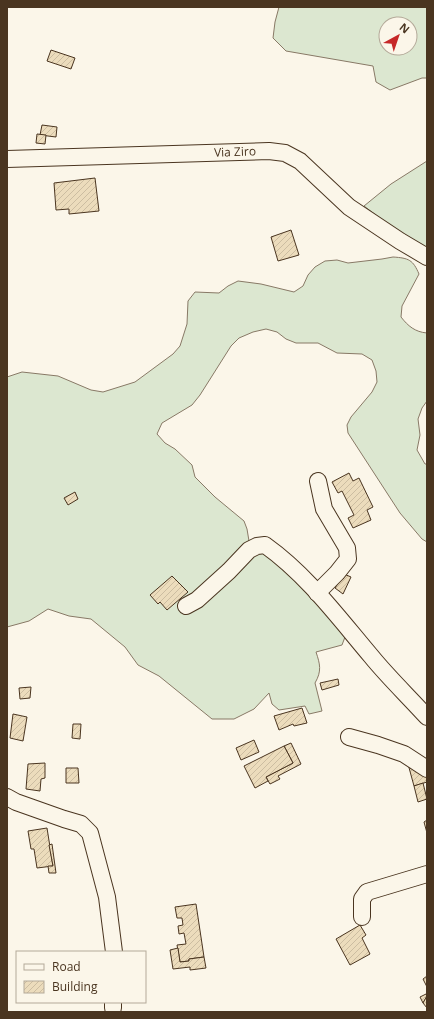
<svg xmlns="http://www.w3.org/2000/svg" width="434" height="1019" font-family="'Open Sans',sans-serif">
	<defs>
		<pattern id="building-hatch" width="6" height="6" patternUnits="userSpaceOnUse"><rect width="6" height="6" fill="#ecdcbc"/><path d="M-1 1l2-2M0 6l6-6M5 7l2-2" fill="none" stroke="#ccbda1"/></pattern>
	</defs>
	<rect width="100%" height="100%" fill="#fbf6e9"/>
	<g fill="#dce7d0" stroke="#887966" fill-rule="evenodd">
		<path d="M 279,7 L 427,7 L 427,78 L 422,78 L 390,90 L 376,82 L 373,66 L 286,51 L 273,38 L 275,22 ZM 386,24 L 410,24 L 410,48 L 386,48 Z"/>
		<path d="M 427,161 L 427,249 L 390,226 L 364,206 L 391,184 Z"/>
		<path d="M 393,257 C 409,258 413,260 419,274 L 402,306 L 401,317 C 408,326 415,332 427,333 L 427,401 L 422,408 L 418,419 L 420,435 L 417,450 L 425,464 L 427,464 L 427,542 L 422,539 L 400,513 L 348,433 L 347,425 L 351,417 L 372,392 L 377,382 L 376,371 L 372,360 L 362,354 L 337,353 L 318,343 L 296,343 L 286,339 L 277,332 L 266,329 L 253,332 L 239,338 L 231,346 L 200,395 L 192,405 L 162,423 L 157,434 L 165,443 L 175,449 L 192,465 L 195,477 L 215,497 L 244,521 L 247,529 L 249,541 L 292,574 L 324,606 L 345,637 L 342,645 L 316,652 C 320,664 322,671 315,683 L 322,711 L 309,714 L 305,706 L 279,710 L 272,704 L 269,693 L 254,709 L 234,719 L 212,719 L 159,676 L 138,665 L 125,647 L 91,619 L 69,616 L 48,609 L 29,621 L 7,627 L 7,377 L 22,372 L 58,376 L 91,390 L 103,392 L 135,382 L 173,354 L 180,346 L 187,324 L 188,301 L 195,292 L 219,293 L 228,286 L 238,281 L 261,284 L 294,292 L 303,286 L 308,275 L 315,267 L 325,261 L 337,260 L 348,263 L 382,259 Z"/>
	</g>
	<g fill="url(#building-hatch)" stroke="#4a3520">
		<path d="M 51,50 L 75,58 L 71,69 L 47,61 Z"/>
		<path d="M 42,125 L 57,127 L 56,137 L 40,135 Z"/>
		<path d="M 37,134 L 46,135 L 45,144 L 36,143 Z"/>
		<path d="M 95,178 L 99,211 L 69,214 L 69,209 L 56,210 L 54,183 Z"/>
		<path d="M 291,230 L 299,255 L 278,261 L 271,237 Z"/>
		<path d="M 349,473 L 353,481 L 359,478 L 373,507 L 367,510 L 371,520 L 353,528 L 348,518 L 354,515 L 342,491 L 338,493 L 332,482 Z"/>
		<path d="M 75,492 L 78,499 L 68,505 L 64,498 Z"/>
		<path d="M 344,574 L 351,577 L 343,594 L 335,588 Z"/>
		<path d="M 172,576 L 188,592 L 167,610 L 160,602 L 158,604 L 150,595 Z"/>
		<path d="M 338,679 L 339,685 L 322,690 L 320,683 Z"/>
		<path d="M 31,687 L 30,698 L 20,699 L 19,688 Z"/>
		<path d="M 302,708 L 307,723 L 294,726 L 293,724 L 279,730 L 274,716 Z"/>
		<path d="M 13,714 L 27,717 L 23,741 L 10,738 Z"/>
		<path d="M 73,724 L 81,724 L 80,739 L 72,738 Z"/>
		<path d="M 254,740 L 259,752 L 241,760 L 236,748 Z"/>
		<path d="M 291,743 L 301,764 L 278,776 L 280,779 L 270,784 L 266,777 L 293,763 L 284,746 Z"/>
		<path d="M 284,746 L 293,763 L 266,777 L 268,781 L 255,788 L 244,766 Z"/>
		<path d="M 45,763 L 45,778 L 41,779 L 40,791 L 26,789 L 28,764 Z"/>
		<path d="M 408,764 L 427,776 L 427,782 L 414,786 Z"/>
		<path d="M 66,768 L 78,768 L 79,783 L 66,783 Z"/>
		<path d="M 423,783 L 427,799 L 418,802 L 414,786 Z"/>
		<path d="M 427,820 L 427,833 L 424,822 Z"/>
		<path d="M 47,828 L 53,866 L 37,868 L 34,849 L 31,849 L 28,831 Z"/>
		<path d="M 52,844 L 56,873 L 49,873 L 48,866 L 53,866 L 49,845 Z"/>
		<path d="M 196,904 L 204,957 L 189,959 L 189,961 L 180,962 L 177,945 L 186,944 L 184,933 L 179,934 L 178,926 L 183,925 L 182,918 L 177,918 L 175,907 Z"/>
		<path d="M 360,925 L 366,935 L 362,938 L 370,954 L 350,965 L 336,939 Z"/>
		<path d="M 178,948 L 180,962 L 189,961 L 189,959 L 204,957 L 206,968 L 190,970 L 190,967 L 173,969 L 170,950 Z"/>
		<path d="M 427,976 L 427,987 L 423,979 Z"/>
		<path d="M 426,994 L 427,996 L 423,1003 L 420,997 Z"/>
		<path d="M 427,996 L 427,1008 L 423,1003 Z"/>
	</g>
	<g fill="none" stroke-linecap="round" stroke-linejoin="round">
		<g stroke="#4a3520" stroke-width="18">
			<g id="minor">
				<path d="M 7,159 L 269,151 L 285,153 L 300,161 L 349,207 L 400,241 L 427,257"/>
				<path d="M 317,593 L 337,573 L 348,559 L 347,548 L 324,509 L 318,481"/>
				<path d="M 186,606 L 197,600 L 229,571 L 249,550 L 257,546 L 265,545 C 307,575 338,617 371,656 C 388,677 408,696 427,717"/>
				<path d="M 349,737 L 378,745 L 404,754 L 427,769"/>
				<path d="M 7,797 L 16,802 L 64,819 L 81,824 L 90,833 L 107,897 L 114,952"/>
				<path d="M 362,917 L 362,899 L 367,892 L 427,874"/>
				<path d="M 113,1008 L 113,1002"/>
			</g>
		</g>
		<use href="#minor" stroke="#fbf6e9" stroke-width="16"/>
	</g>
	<g text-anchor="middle" stroke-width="3" stroke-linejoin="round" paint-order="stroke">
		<g font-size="12" fill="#4a3520" stroke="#fbf6e9">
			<text transform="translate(235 152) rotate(-2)" y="4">Via Ziro</text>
		</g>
	</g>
	<rect width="434" height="1019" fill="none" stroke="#4a3520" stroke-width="16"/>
	<rect x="16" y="951" width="130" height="52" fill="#fbf6e9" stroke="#b4a999"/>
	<rect x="24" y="964" width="20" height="6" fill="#fbf6e9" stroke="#b4a999"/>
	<text x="52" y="971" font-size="12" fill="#4a3520">Road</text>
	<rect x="24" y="981" width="20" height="12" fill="url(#building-hatch)" stroke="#b4a999"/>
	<text x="52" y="991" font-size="12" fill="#4a3520">Building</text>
	<g transform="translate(398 36) rotate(40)"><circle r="19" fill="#fbf6e9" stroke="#b4a999"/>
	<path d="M0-3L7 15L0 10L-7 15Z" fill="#c62828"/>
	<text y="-6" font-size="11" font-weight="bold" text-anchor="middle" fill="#4a3520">N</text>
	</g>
</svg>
